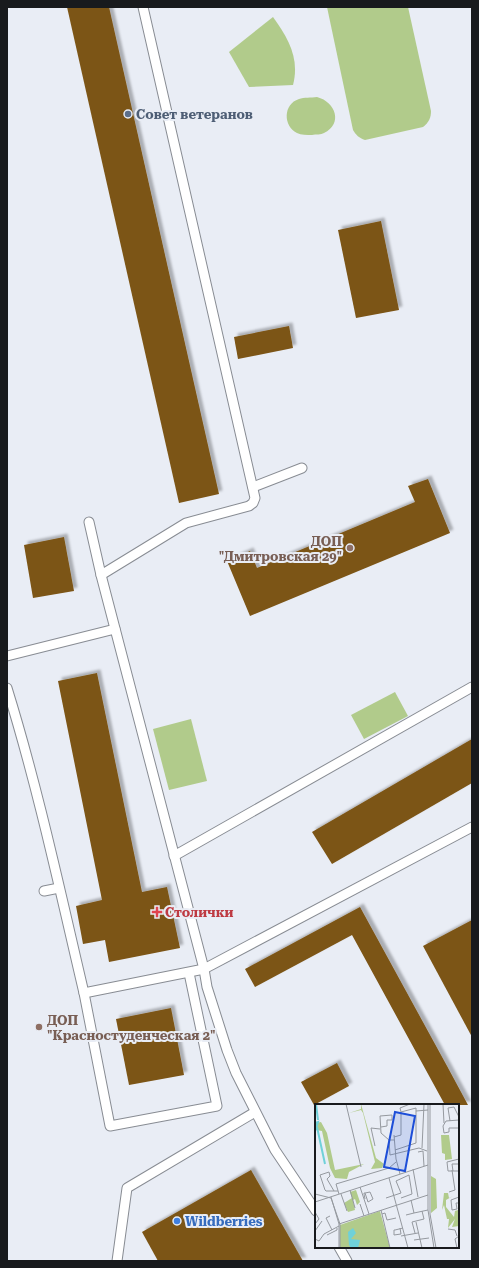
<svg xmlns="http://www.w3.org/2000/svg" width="479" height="1268" font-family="'Roboto Serif',serif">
	<defs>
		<filter id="shadow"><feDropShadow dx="3.5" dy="-3.5" stdDeviation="1" flood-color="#0004"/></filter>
	</defs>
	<rect width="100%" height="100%" fill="#e9edf5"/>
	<g fill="#b1cb8b">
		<path d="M 327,7 L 408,7 L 431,111 C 431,118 429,122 423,127 L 365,140 C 359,138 356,135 353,130 Z"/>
		<path d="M 273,17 C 288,38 300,58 293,85 L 249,87 L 229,52 Z"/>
		<path d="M 317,97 C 336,102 343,124 324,133 C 321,135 316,134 312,135 C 307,135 301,135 297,133 C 283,126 283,104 299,99 C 304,97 311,98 317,97 Z"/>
		<path d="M 395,692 L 408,716 L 364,739 L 351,715 Z"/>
		<path d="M 191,719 L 207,781 L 169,790 L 153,729 Z"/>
	</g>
	<g fill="#7c5414" filter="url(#shadow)">
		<path d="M 67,7 L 109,7 L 219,494 L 179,503 Z"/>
		<path d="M 381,221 L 399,310 L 356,318 L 338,230 Z"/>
		<path d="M 289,326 L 293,348 L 238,359 L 234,337 Z"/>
		<path d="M 428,479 L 450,533 L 250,616 L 227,561 L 250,551 L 257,568 L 415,502 L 408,486 Z"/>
		<path d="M 64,537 L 74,591 L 33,598 L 24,545 Z"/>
		<path d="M 97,673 L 142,892 L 167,887 L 180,948 L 109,962 L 105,940 L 83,944 L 76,906 L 102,900 L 58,681 Z"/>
		<path d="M 472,739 L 472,783 L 332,864 L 312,832 Z"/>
		<path d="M 360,907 L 447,1066 L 468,1105 L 445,1105 L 352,935 L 255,987 L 245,969 Z"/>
		<path d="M 472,920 L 472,1037 L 423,946 Z"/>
		<path d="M 171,1008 L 184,1075 L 129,1085 L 116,1019 Z"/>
		<path d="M 337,1063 L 349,1086 L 314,1105 L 301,1082 Z"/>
		<path d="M 251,1170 L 303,1261 L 158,1261 L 142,1232 Z"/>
	</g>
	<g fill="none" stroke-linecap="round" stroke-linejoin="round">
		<g stroke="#888c93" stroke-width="11">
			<g id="lane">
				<path d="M 253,487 L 302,468"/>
				<path d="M 89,522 L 101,575 L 204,969 L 207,987 L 227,1050 L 236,1073 L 275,1150 L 316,1211"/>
				<path d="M 101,575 L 186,523 L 249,506 L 253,503 L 255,498 L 143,7"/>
				<path d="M 7,656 L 115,629"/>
				<path d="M 7,688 C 38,788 60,891 84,993 L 204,969 L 472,827"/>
				<path d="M 174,856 L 472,687"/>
				<path d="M 44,891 L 59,888"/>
				<path d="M 84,993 L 110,1126 L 217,1106 L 189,973"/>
				<path d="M 339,1247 L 347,1261"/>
				<path d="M 117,1261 L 127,1188 L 255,1112"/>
			</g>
		</g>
		<use href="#lane" stroke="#fff" stroke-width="9"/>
	</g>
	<circle fill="#5c6f8a" stroke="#e9edf5" stroke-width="1.5" cx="128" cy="114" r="4"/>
	<g fill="#8d6e63" stroke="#e9edf5" stroke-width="1.5">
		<circle cx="350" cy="548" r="4"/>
		<circle cx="39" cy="1027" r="4"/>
	</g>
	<path fill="#e0444e" stroke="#e9edf5" stroke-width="1.5" d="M155 906h4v4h4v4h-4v4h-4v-4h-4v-4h4z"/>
	<circle fill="#3f7fe0" stroke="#e9edf5" stroke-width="1.5" cx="177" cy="1221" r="4"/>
	<g text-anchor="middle" stroke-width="4" stroke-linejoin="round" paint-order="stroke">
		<g font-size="13" font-weight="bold" fill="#4e5e75" stroke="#e9edf5" text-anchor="start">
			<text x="136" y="119">Совет ветеранов</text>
		</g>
		<g font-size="13" font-weight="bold" fill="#785e54" stroke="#e9edf5" text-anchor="end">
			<text x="342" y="546">ДОП<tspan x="342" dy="15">"Дмитровская 29"</tspan></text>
			<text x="47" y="1025" text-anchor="start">ДОП<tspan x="47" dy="15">"Красностуденческая 2"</tspan></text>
		</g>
		<g font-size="13" font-weight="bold" fill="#be3a42" stroke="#e9edf5" text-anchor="start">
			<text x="165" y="917">Столички</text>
		</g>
		<g font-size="13" font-weight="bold" fill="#366cbe" stroke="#e9edf5" text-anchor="start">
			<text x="185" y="1226">Wildberries</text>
		</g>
	</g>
	<g transform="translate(315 1104)">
		<rect width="144" height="144" fill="#e9edf5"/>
		<path d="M 46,0 L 61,54 L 69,60 L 67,64 L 56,65 L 60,58 L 48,9 L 46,6 L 34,9 L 46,5 ZM 6,18 L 12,29 L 20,66 L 49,60 L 34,68 L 32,75 L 20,74 L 15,64 L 7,27 L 1,26 L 1,19 ZM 126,31 L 134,31 L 137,55 L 130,56 L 130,50 L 127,49 ZM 116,72 L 121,75 L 122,104 L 116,109 ZM 41,86 L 45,98 L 42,101 L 40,95 L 38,96 L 40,106 L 33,108 L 29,99 L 37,94 L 35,88 ZM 129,89 L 133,89 L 134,94 L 138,92 L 131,96 L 131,103 L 139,113 L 140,107 L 143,106 L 144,122 L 137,123 L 140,115 L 133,124 L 134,115 L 132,115 L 129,101 L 127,106 ZM 65,107 L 75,144 L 25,144 L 25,121 Z" fill="#b1cb8b"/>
		<path d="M 38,124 L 41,129 L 36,135 L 45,136 L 43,144 L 36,144 L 34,141 L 33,128 Z" fill="#6fd1d9"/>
		<path fill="none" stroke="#6fd1d9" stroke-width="2" d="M 1,0 L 3,16M 0,19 L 3,18 L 0,27M 2,23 L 10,60"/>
		<path fill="none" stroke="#95999f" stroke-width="1" d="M 31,0 L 46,63M 113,0 L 113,106 L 119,144M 115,0 L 115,110 L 121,144M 128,0 L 129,19M 101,7 L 113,6M 86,8 L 85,4 L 95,0M 144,16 L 131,17 L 128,22 L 129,29 L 134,28 L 134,24 L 144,24M 135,17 L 133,4 L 139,3 L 144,13M 66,23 L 72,22 L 72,16 L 77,16 L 77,11 L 65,12 L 66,29 L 74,36 L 79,36M 79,31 L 81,55 L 85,70M 79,33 L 86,31 L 86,8 L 101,4 L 101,39 L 80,46M 74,36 L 75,51 L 104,44 L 112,47M 60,42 L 56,24 L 65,25M 107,44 L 109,0M 103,48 L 108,47 L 109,62M 144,60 L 137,60 L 138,67 L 144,67M 98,65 L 103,93M 138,67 L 133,67 L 132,58 L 144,55M 74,74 L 93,144M 45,83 L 54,110M 35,86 L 40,104M 19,87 L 12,75 L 15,72 L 14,68 L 5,71 L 10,86 L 11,87 L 23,87M 134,88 L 140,86 L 137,66M 50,89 L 53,98 L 58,95 L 55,88 L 50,89 L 49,89 L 49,90 L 50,95M 0,90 L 16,94 L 25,120 L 25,144M 24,90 L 21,80 L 74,64 L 81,58M 26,90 L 32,107M 16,93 L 24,120 L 24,144M 144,93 L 136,96 L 137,106 L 142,105 L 141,99 L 144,99M 71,94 L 86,89 L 81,77 L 94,71M 86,94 L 97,90 L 94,71M 0,98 L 113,61M 45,100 L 49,112M 66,106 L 75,144M 0,108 L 4,115 L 0,120M 99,109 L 113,106M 67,110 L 70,109 L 72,116 L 81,114M 91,111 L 99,109 L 96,96M 15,112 L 11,114 L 17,126M 101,118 L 107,144M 24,120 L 113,91M 85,124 L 86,130 L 79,131 L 79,126 L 80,126 L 88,124M 133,125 L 140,126 L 142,132M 0,127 L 7,117M 100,129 L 97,118 L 109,115 L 107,107M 12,131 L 22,126 L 22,124M 86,132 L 103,129M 0,135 L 4,137 L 9,130 L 24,122M 99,136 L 114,134M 142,144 L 140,135 L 144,132"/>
		<path fill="#1d4ed8" fill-opacity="0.15" stroke="#1d4ed8" stroke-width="2" d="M 80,8 L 100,12 L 90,67 L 69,63 Z"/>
		<rect width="144" height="144" fill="none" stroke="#181a1d" stroke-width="2"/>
	</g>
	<rect width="479" height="1268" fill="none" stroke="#181a1d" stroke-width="16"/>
</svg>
